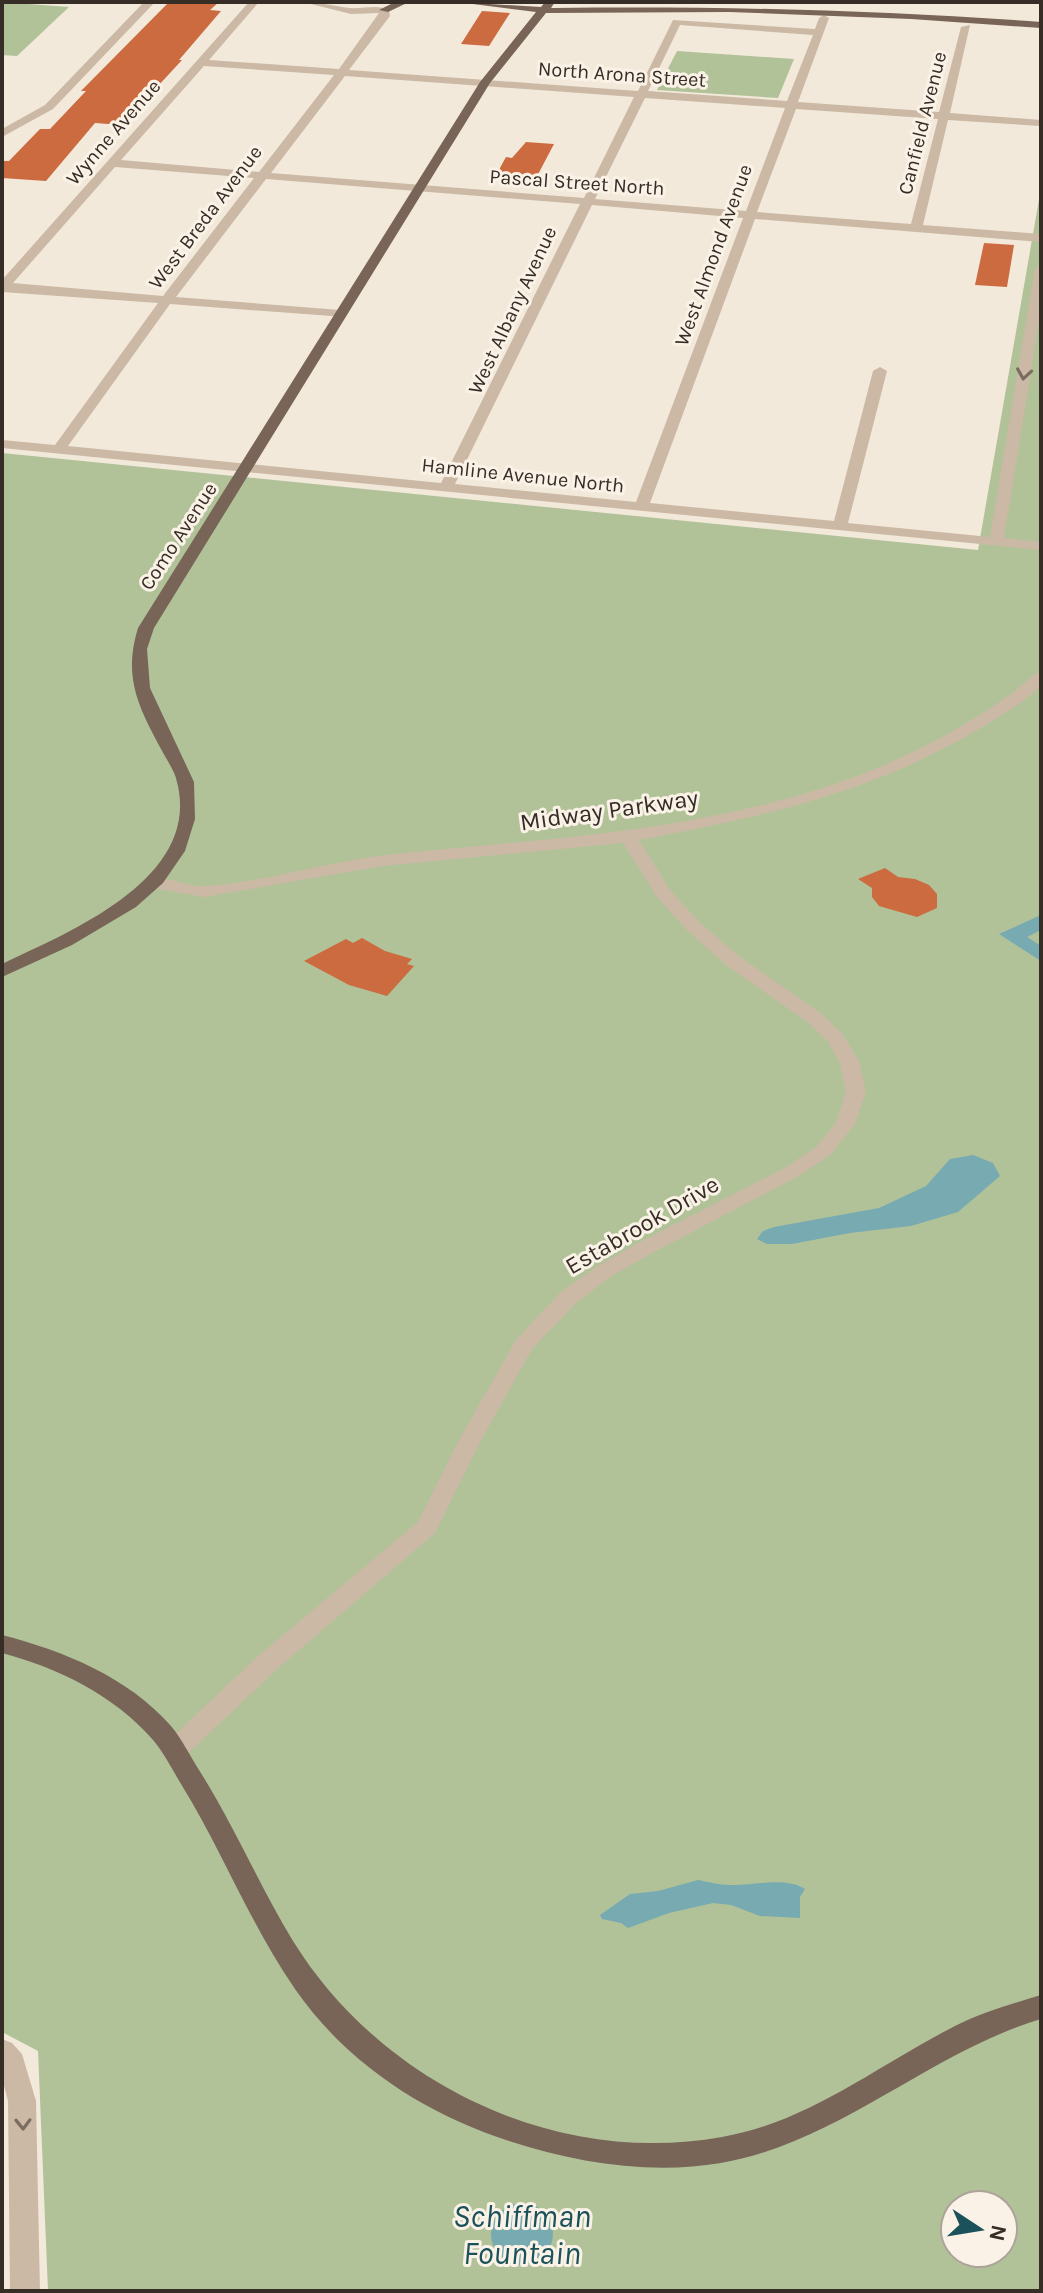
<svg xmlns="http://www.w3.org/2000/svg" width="1043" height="2293" font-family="Karla,sans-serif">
	<rect width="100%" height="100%" fill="#f3e9da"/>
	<g fill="#b1c299" fill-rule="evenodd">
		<path d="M 2,2 L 69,7 L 17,56 L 2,55 Z"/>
		<path d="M 677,51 L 794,59 L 778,98 L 657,90 Z"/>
		<path d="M 1041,188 L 1041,2291 L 48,2291 L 38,2051 L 2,2032 L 2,453 L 978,550 ZM 955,2205 L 1003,2205 L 1003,2253 L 955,2253 Z"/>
	</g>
	<g fill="#77aab1">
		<path d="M 1041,915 L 1041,930 L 1027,937 L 1041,946 L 1041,961 L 999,934 Z"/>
		<path d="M 973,1155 L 993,1163 L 1000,1176 L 958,1212 L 911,1226 L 850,1233 L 792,1244 L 767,1244 L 757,1239 L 763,1231 L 774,1227 L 879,1208 L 926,1186 L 950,1159 Z"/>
		<path d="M 698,1880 C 709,1882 720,1885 730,1885 C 753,1886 785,1876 805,1889 L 800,1897 L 800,1918 L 760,1916 L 731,1905 L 713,1903 L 669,1913 L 628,1928 L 621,1923 L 602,1919 L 600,1915 L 630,1894 L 658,1891 Z"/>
		<circle cx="522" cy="2234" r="31"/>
	</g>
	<g fill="#cb6b3f">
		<path d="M 169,2 L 219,2 L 210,10 L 221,11 L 179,60 L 182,60 L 122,125 L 95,123 L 46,181 L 2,178 L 2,161 L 9,161 L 40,129 L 50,129 L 86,91 L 81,91 Z"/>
		<path d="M 482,11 L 510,13 L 489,46 L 461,44 Z"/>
		<path d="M 526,142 L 554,144 L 535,180 L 495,177 L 506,157 L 512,158 Z"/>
		<path d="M 984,243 L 1014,245 L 1007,287 L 975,285 Z"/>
		<path d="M 885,868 L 898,877 L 915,879 L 929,885 L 937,894 L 937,908 L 917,917 L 879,906 L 872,897 L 872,888 L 858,879 Z"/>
		<path d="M 362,938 L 385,951 L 412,959 L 407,964 L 414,966 L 387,996 L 349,985 L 304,961 L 346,939 L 353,943 Z"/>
	</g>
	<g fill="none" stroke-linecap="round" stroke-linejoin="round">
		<g fill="#cbb9a5" fill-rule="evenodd">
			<path d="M 144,2 L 155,2 L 53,109 L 2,137 L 2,129 L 45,105 Z"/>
			<path d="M 249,2 L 259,2 L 209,60 L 339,69 L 379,13 L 351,14 L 303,2 C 319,2 334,6 350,8 C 363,9 378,4 389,10 L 390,16 L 349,70 L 638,91 L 673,20 L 815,29 L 819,18 L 824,15 L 829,18 L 798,102 L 939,112 L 961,27 L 970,25 L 950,113 L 1041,120 L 1041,126 L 948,120 L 923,225 L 1041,234 L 1041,242 L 755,219 L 650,503 L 834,521 L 873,371 L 880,367 L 887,371 L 848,523 L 990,537 L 1035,269 L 1041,265 L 1041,308 L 1004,538 L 1041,542 L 1041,550 L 2,448 L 2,440 L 55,445 L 158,303 L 2,292 L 2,280 ZM 680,25 L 813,35 L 787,101 L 648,91 ZM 204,66 L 334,75 L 259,172 L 121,160 ZM 345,76 L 634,97 L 584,198 L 271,173 ZM 645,98 L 785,108 L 746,211 L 595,199 ZM 796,109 L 938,119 L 911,224 L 757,212 ZM 115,167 L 254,178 L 163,296 L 13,283 ZM 266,179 L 580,204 L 441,483 L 68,446 L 170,304 L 345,317 L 346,314 L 340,310 L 176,297 ZM 592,205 L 743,218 L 636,502 L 455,484 Z"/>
			<path d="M 1041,672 L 1041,686 C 1018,707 993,721 965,737 C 859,797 757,817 639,840 L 670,890 L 699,922 L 740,957 L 823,1015 L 843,1035 L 859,1061 L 866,1091 L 855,1124 L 830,1155 L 797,1177 L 654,1252 L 610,1277 L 576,1303 L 532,1349 L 480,1442 L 435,1533 L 276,1670 L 183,1758 L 174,1761 L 165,1758 L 161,1751 L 165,1744 L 258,1656 L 418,1522 L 458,1442 L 516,1340 L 560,1293 L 596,1267 L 640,1242 L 783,1169 L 816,1147 L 836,1123 L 846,1091 L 839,1061 L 828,1042 L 809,1023 L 726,965 L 687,930 L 657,897 L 623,843 L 382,866 L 204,897 L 147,887 L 144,883 L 147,879 C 166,874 187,888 206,886 C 267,882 326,862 386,855 C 576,835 775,830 946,735 C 978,716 1008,699 1035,674 Z"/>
			<path d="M 2,2039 L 12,2043 L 22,2054 L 36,2101 L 40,2291 L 10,2291 L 8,2101 L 2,2078 Z"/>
		</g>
		<g fill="#796557" fill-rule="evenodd">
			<path d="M 395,2 L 409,2 L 388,12 L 379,10 Z"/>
			<path d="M 457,2 L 541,7 L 545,2 L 555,2 L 551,8 L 554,8 C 718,6 878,10 1041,22 L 1041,28 L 911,19 L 729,12 L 546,13 L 490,83 L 154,628 L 147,649 L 150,688 L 194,782 L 195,819 L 185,851 L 163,883 L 136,907 L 72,945 L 2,977 L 2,964 C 69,932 202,879 177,782 C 175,771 166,759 161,749 C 138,706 123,677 138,628 L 480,82 L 536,12 Z"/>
			<path d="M 2,1635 C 64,1651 128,1677 171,1726 C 182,1739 190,1756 199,1770 C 234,1825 259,1885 293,1941 C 381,2083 555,2167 722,2137 C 809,2122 878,2065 955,2026 C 983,2012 1012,2004 1041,1995 L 1041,2019 C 928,2053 840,2142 721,2163 C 651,2175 577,2163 509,2141 C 425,2114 346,2063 295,1989 C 250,1924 222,1850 181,1784 C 172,1769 164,1753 153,1740 C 114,1695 58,1668 2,1653 Z"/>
		</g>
	</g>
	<defs><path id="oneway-chevron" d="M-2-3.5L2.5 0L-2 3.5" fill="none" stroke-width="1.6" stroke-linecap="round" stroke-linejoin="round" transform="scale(2)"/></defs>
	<g stroke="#7a6c60">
		<use href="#oneway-chevron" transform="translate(1024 374) rotate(99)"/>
		<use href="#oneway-chevron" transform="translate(23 2124) rotate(89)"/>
	</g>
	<g text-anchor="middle" stroke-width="6" stroke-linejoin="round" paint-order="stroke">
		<g font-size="20" fill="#372d27" stroke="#faf2e6">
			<text transform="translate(622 74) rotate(4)" y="7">North Arona Street</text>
			<text transform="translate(922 123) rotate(-76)" y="7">Canfield Avenue</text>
			<text transform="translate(113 132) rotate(-49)" y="7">Wynne Avenue</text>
			<text transform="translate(577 182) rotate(4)" y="7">Pascal Street North</text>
			<text transform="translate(205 217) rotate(-53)" y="7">West Breda Avenue</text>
			<text transform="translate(713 255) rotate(-70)" y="7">West Almond Avenue</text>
			<text transform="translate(512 310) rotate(-65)" y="7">West Albany Avenue</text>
			<text transform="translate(523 475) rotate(6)" y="7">Hamline Avenue North</text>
			<text transform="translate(178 536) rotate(-57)" y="7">Como Avenue</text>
		</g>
		<g font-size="24" fill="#372d27" stroke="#faf2e6">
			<text transform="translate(609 810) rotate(-8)" y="8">Midway Parkway</text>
			<text transform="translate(642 1225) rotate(-30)" y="8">Estabrook Drive</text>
		</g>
		<g font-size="32" font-style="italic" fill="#1a515a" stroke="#faf2e6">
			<text x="522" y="2227">Schiffman<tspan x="522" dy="37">Fountain</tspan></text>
		</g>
	</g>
	<rect width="1043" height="2293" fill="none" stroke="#372d27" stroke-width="8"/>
	<g transform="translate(979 2229) rotate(102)"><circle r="38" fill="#faf2e6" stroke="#aca39a" stroke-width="2"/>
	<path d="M0-6L14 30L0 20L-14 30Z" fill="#1a515a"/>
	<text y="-12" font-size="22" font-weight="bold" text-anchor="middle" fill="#372d27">N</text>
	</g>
</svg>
